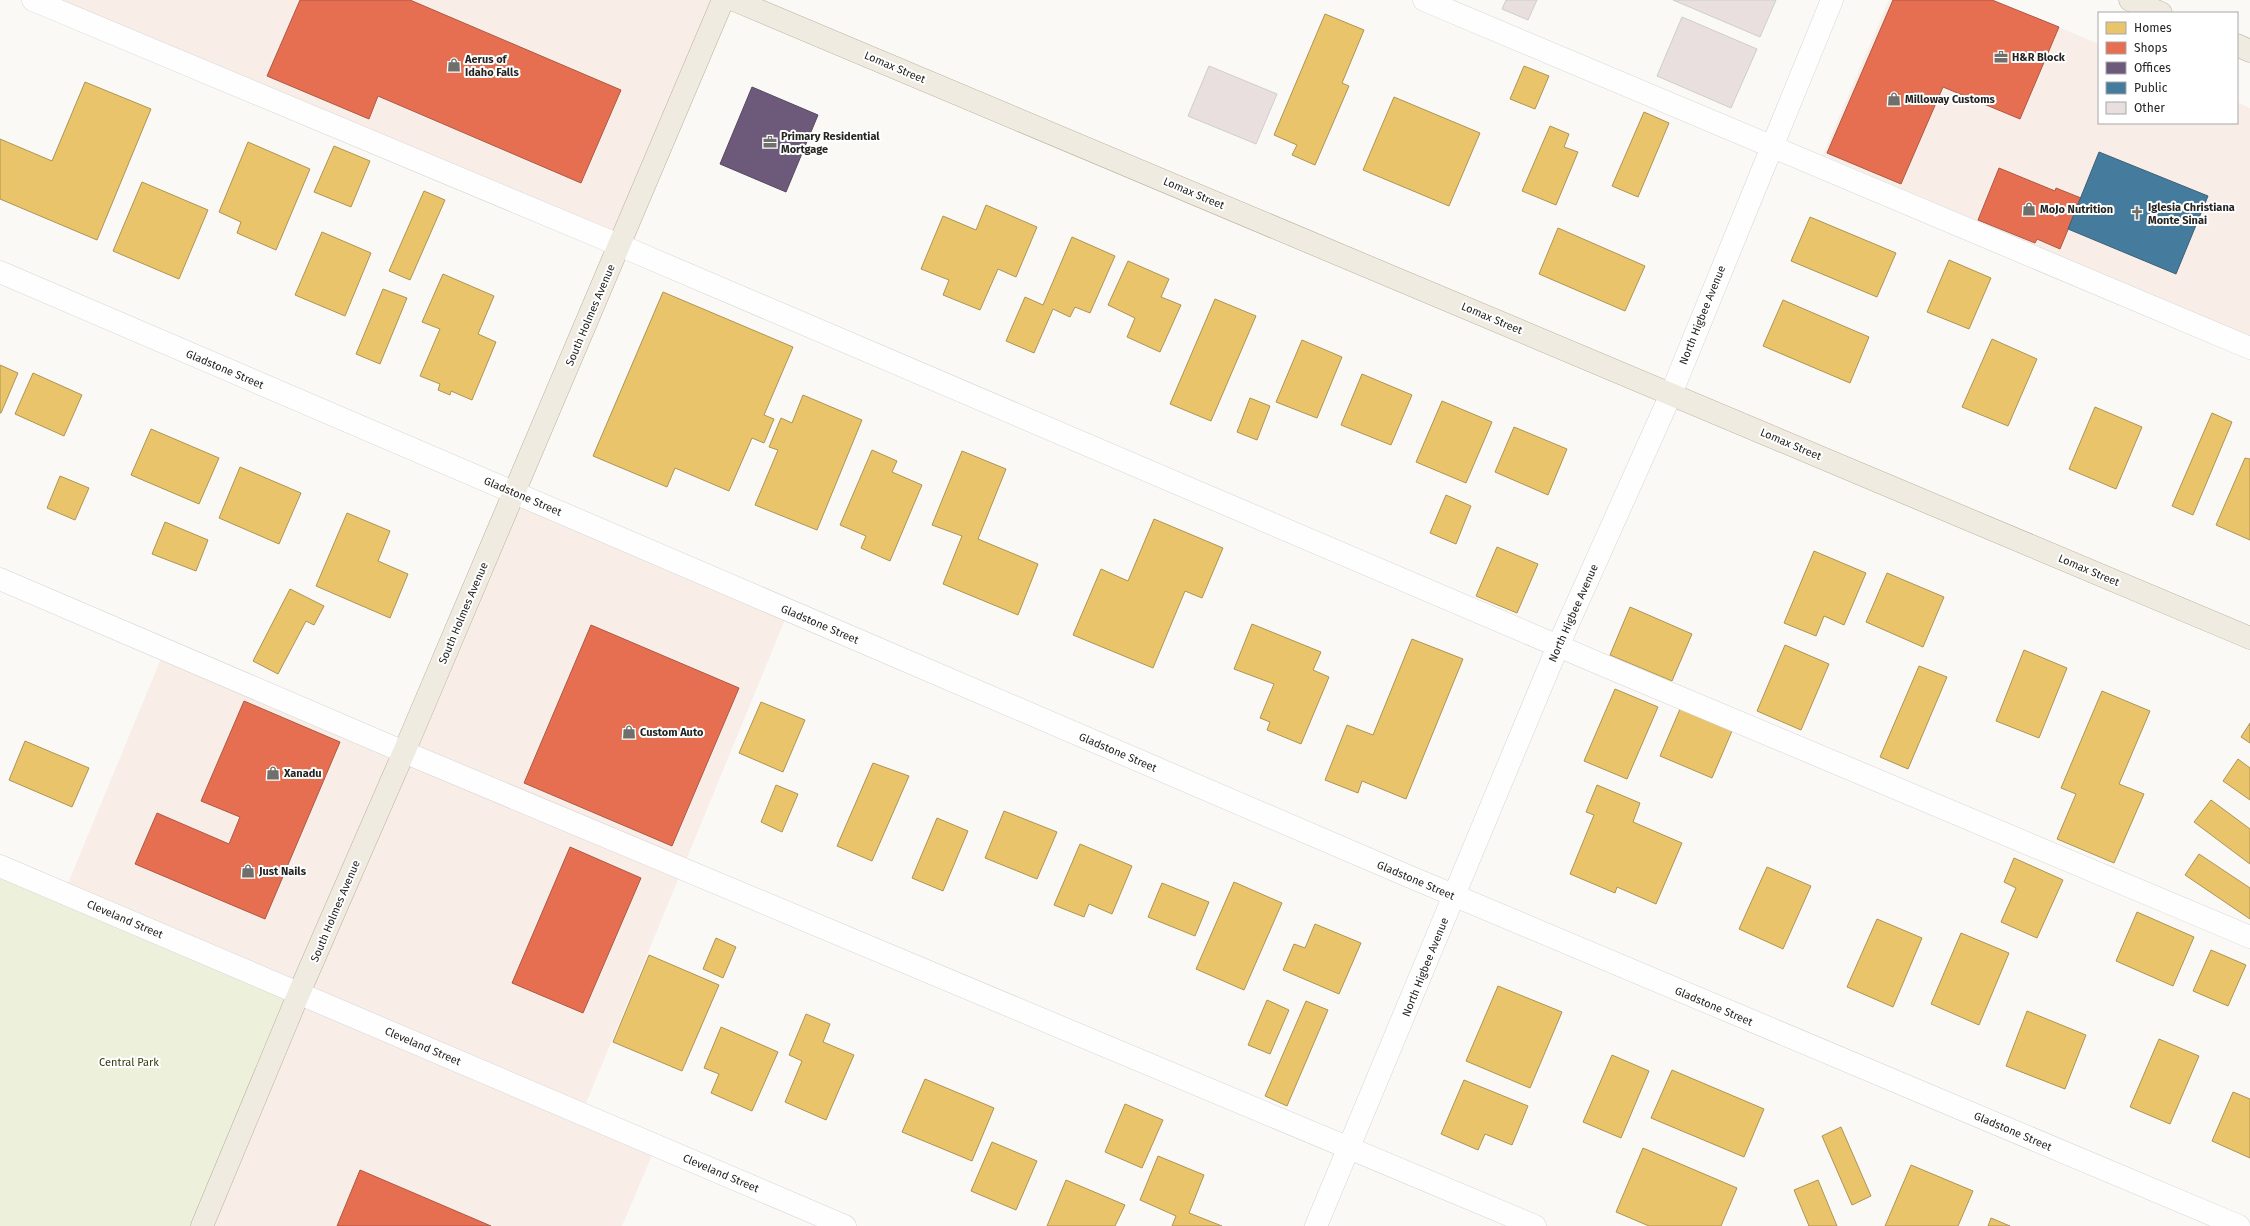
<svg xmlns="http://www.w3.org/2000/svg" width="2250" height="1226" font-family="'Fira Sans',sans-serif">
	<rect width="100%" height="100%" fill="#faf9f6"/>
	<g fill="#f9ede8">
		<path d="M 33,0 L 723,0 L 619,245 Z"/>
		<path d="M 1889,0 L 1994,0 L 2099,44 L 2099,123 L 2237,123 L 2237,102 L 2250,108 L 2250,337 L 1823,155 Z"/>
		<path d="M 514,492 L 789,610 L 582,1113 L 656,1146 L 622,1226 L 202,1226 L 64,893 L 165,649 L 404,752 Z"/>
	</g>
	<path fill="#edf0da" d="M 0,866 L 299,993 L 202,1226 L 0,1226 Z"/>
	<g fill="#e9c46a" stroke="#ae9454">
		<path d="M 1325,14 L 1364,30 L 1342,83 L 1349,86 L 1315,165 L 1292,155 L 1297,145 L 1274,135 Z"/>
		<path d="M 1524,66 L 1549,76 L 1535,109 L 1510,99 Z"/>
		<path d="M 85,82 L 151,109 L 97,240 L 0,199 L 0,139 L 52,161 Z"/>
		<path d="M 1394,97 L 1480,133 L 1449,206 L 1363,170 Z"/>
		<path d="M 1644,112 L 1669,123 L 1638,197 L 1612,186 Z"/>
		<path d="M 1550,126 L 1569,134 L 1564,147 L 1578,152 L 1556,205 L 1522,191 Z"/>
		<path d="M 248,142 L 310,169 L 276,250 L 237,233 L 241,222 L 219,212 Z"/>
		<path d="M 334,146 L 370,161 L 351,207 L 314,192 Z"/>
		<path d="M 142,182 L 208,210 L 179,279 L 113,251 Z"/>
		<path d="M 424,191 L 445,200 L 410,280 L 389,271 Z"/>
		<path d="M 986,205 L 1037,227 L 1016,277 L 998,269 L 980,310 L 943,295 L 949,280 L 921,269 L 943,216 L 976,230 Z"/>
		<path d="M 1810,217 L 1896,253 L 1877,297 L 1791,261 Z"/>
		<path d="M 1558,228 L 1645,266 L 1625,311 L 1539,274 Z"/>
		<path d="M 322,232 L 371,253 L 345,316 L 295,295 Z"/>
		<path d="M 1072,237 L 1115,256 L 1090,313 L 1075,307 L 1070,317 L 1053,309 L 1034,353 L 1006,341 L 1025,297 L 1043,305 Z"/>
		<path d="M 1949,260 L 1991,278 L 1969,329 L 1927,312 Z"/>
		<path d="M 1128,261 L 1169,279 L 1161,297 L 1181,305 L 1160,352 L 1127,337 L 1135,318 L 1108,305 Z"/>
		<path d="M 443,274 L 494,296 L 478,334 L 496,342 L 472,400 L 451,391 L 450,395 L 438,390 L 440,384 L 420,376 L 440,329 L 422,322 Z"/>
		<path d="M 383,289 L 407,298 L 380,364 L 356,354 Z"/>
		<path d="M 663,292 L 793,347 L 764,415 L 774,419 L 764,443 L 752,438 L 729,491 L 675,468 L 667,487 L 593,456 Z"/>
		<path d="M 1215,299 L 1256,316 L 1211,421 L 1170,404 Z"/>
		<path d="M 1783,300 L 1869,337 L 1850,383 L 1763,346 Z"/>
		<path d="M 1992,339 L 2037,359 L 2008,426 L 1962,407 Z"/>
		<path d="M 1302,340 L 1342,357 L 1317,418 L 1276,402 Z"/>
		<path d="M 0,365 L 18,373 L 1,413 L 0,413 Z"/>
		<path d="M 33,373 L 82,395 L 64,436 L 15,414 Z"/>
		<path d="M 1362,374 L 1412,395 L 1391,445 L 1341,425 Z"/>
		<path d="M 803,395 L 862,420 L 817,530 L 755,505 L 778,450 L 769,447 L 781,418 L 792,423 Z"/>
		<path d="M 1250,398 L 1270,406 L 1257,440 L 1237,432 Z"/>
		<path d="M 1442,401 L 1492,422 L 1466,483 L 1416,462 Z"/>
		<path d="M 2095,407 L 2142,427 L 2116,489 L 2069,469 Z"/>
		<path d="M 2212,413 L 2232,422 L 2193,515 L 2172,506 Z"/>
		<path d="M 1514,427 L 1567,449 L 1548,495 L 1495,472 Z"/>
		<path d="M 151,429 L 219,458 L 199,504 L 131,475 Z"/>
		<path d="M 872,450 L 897,461 L 892,472 L 922,485 L 890,561 L 861,548 L 866,536 L 840,525 Z"/>
		<path d="M 962,451 L 1006,469 L 978,539 L 1038,564 L 1018,615 L 943,584 L 962,536 L 932,525 Z"/>
		<path d="M 2245,458 L 2250,459 L 2250,540 L 2216,525 Z"/>
		<path d="M 240,467 L 301,493 L 279,544 L 219,518 Z"/>
		<path d="M 60,476 L 89,488 L 75,520 L 47,508 Z"/>
		<path d="M 1446,495 L 1471,506 L 1456,544 L 1430,533 Z"/>
		<path d="M 347,513 L 390,531 L 378,561 L 408,574 L 390,618 L 316,586 Z"/>
		<path d="M 1154,519 L 1223,548 L 1202,598 L 1185,591 L 1153,668 L 1073,635 L 1101,569 L 1128,581 Z"/>
		<path d="M 165,522 L 208,540 L 196,571 L 152,554 Z"/>
		<path d="M 1497,547 L 1538,564 L 1517,613 L 1476,596 Z"/>
		<path d="M 1814,551 L 1866,573 L 1844,625 L 1824,616 L 1816,636 L 1784,623 Z"/>
		<path d="M 1887,573 L 1944,597 L 1923,647 L 1866,622 Z"/>
		<path d="M 290,589 L 324,606 L 314,625 L 306,621 L 278,674 L 253,661 Z"/>
		<path d="M 1630,607 L 1692,634 L 1672,681 L 1610,655 Z"/>
		<path d="M 1252,624 L 1321,652 L 1313,670 L 1329,677 L 1301,744 L 1267,730 L 1270,722 L 1260,718 L 1274,684 L 1234,669 Z"/>
		<path d="M 1412,639 L 1463,659 L 1406,799 L 1362,781 L 1358,793 L 1325,780 L 1347,725 L 1373,735 Z"/>
		<path d="M 1785,645 L 1829,664 L 1801,730 L 1757,711 Z"/>
		<path d="M 2024,650 L 2067,668 L 2039,738 L 1996,721 Z"/>
		<path d="M 1919,666 L 1947,677 L 1908,769 L 1880,757 Z"/>
		<path d="M 1615,689 L 1658,707 L 1627,779 L 1584,761 Z"/>
		<path d="M 2102,691 L 2150,711 L 2119,784 L 2144,794 L 2114,863 L 2057,839 L 2076,794 L 2061,788 Z"/>
		<path d="M 761,702 L 805,720 L 783,772 L 739,753 Z"/>
		<path d="M 1680,709 L 1732,731 L 1712,778 L 1660,756 Z"/>
		<path d="M 2250,723 L 2250,743 L 2241,737 Z"/>
		<path d="M 25,741 L 89,768 L 72,807 L 9,780 Z"/>
		<path d="M 2238,759 L 2250,768 L 2250,800 L 2223,781 Z"/>
		<path d="M 873,763 L 909,776 L 872,861 L 837,846 Z"/>
		<path d="M 776,785 L 798,794 L 782,832 L 761,822 Z"/>
		<path d="M 1597,785 L 1640,803 L 1633,822 L 1682,843 L 1656,904 L 1617,887 L 1615,893 L 1570,874 L 1594,815 L 1586,812 Z"/>
		<path d="M 2211,800 L 2250,829 L 2250,864 L 2194,822 Z"/>
		<path d="M 1004,811 L 1057,832 L 1037,879 L 985,858 Z"/>
		<path d="M 937,818 L 968,831 L 943,891 L 912,878 Z"/>
		<path d="M 1080,844 L 1132,866 L 1112,914 L 1089,904 L 1084,917 L 1054,905 Z"/>
		<path d="M 2199,854 L 2250,888 L 2250,919 L 2185,875 Z"/>
		<path d="M 2014,858 L 2063,880 L 2037,938 L 2001,922 L 2016,888 L 2004,882 Z"/>
		<path d="M 1767,867 L 1811,886 L 1783,949 L 1739,929 Z"/>
		<path d="M 1234,882 L 1282,903 L 1244,990 L 1196,969 Z"/>
		<path d="M 1162,883 L 1209,902 L 1195,936 L 1148,917 Z"/>
		<path d="M 2137,912 L 2194,937 L 2173,986 L 2116,961 Z"/>
		<path d="M 1877,919 L 1922,938 L 1893,1007 L 1847,987 Z"/>
		<path d="M 1315,924 L 1361,943 L 1339,994 L 1283,970 L 1294,944 L 1305,948 Z"/>
		<path d="M 1961,933 L 2009,953 L 1979,1025 L 1931,1004 Z"/>
		<path d="M 716,938 L 736,947 L 723,978 L 703,969 Z"/>
		<path d="M 2211,950 L 2246,965 L 2228,1006 L 2193,991 Z"/>
		<path d="M 649,955 L 719,985 L 682,1071 L 613,1042 Z"/>
		<path d="M 1498,986 L 1562,1012 L 1530,1088 L 1466,1061 Z"/>
		<path d="M 1267,1000 L 1289,1010 L 1270,1054 L 1248,1045 Z"/>
		<path d="M 1306,1001 L 1328,1010 L 1287,1106 L 1265,1096 Z"/>
		<path d="M 2027,1011 L 2086,1035 L 2065,1089 L 2006,1066 Z"/>
		<path d="M 806,1014 L 830,1024 L 823,1042 L 854,1055 L 826,1120 L 785,1102 L 802,1061 L 789,1055 Z"/>
		<path d="M 721,1027 L 778,1052 L 752,1111 L 711,1093 L 719,1074 L 704,1068 Z"/>
		<path d="M 2159,1039 L 2199,1056 L 2170,1124 L 2130,1107 Z"/>
		<path d="M 1612,1055 L 1649,1071 L 1621,1138 L 1583,1122 Z"/>
		<path d="M 1672,1070 L 1764,1109 L 1744,1157 L 1651,1118 Z"/>
		<path d="M 925,1079 L 994,1108 L 972,1161 L 902,1132 Z"/>
		<path d="M 1464,1080 L 1528,1106 L 1512,1145 L 1485,1134 L 1478,1150 L 1441,1134 Z"/>
		<path d="M 2233,1092 L 2250,1099 L 2250,1158 L 2212,1141 Z"/>
		<path d="M 1125,1104 L 1163,1120 L 1142,1168 L 1105,1152 Z"/>
		<path d="M 1841,1127 L 1871,1196 L 1852,1205 L 1822,1136 Z"/>
		<path d="M 992,1142 L 1037,1161 L 1016,1210 L 971,1191 Z"/>
		<path d="M 1643,1148 L 1737,1188 L 1721,1226 L 1649,1226 L 1616,1212 Z"/>
		<path d="M 1158,1156 L 1204,1175 L 1189,1213 L 1222,1226 L 1172,1226 L 1176,1216 L 1140,1200 Z"/>
		<path d="M 1911,1165 L 1973,1191 L 1958,1226 L 1885,1226 Z"/>
		<path d="M 1066,1180 L 1125,1205 L 1115,1226 L 1047,1226 Z"/>
		<path d="M 1818,1180 L 1837,1226 L 1809,1226 L 1794,1190 Z"/>
		<path d="M 1991,1218 L 2010,1226 L 1988,1226 Z"/>
	</g>
	<g fill="#e76f51" stroke="#ac5843">
		<path d="M 300,0 L 410,0 L 621,90 L 581,183 L 378,96 L 369,119 L 267,76 Z"/>
		<path d="M 1893,0 L 1992,0 L 2059,27 L 2020,119 L 1943,87 L 1901,184 L 1827,153 Z"/>
		<path d="M 1999,168 L 2055,191 L 2056,188 L 2081,198 L 2060,249 L 2037,239 L 2035,243 L 1978,220 Z"/>
		<path d="M 591,625 L 739,688 L 672,846 L 524,783 Z"/>
		<path d="M 244,701 L 340,742 L 265,919 L 135,864 L 157,813 L 229,844 L 240,817 L 201,801 Z"/>
		<path d="M 570,847 L 641,878 L 583,1013 L 512,983 Z"/>
		<path d="M 360,1170 L 491,1226 L 337,1226 Z"/>
	</g>
	<path fill="#6d597a" stroke="#574960" d="M 752,87 L 818,115 L 786,192 L 720,164 Z"/>
	<path fill="#457b9d" stroke="#3b6178" d="M 2099,152 L 2208,196 L 2176,274 L 2068,229 Z"/>
	<g fill="#e8dfde" stroke="#cfcecc">
		<path d="M 1506,0 L 1537,0 L 1528,20 L 1502,9 Z"/>
		<path d="M 1673,0 L 1776,0 L 1760,37 Z"/>
		<path d="M 1682,17 L 1757,49 L 1731,108 L 1657,76 Z"/>
		<path d="M 1209,66 L 1277,94 L 1256,144 L 1188,116 Z"/>
	</g>
	<g fill="none" stroke-linecap="round" stroke-linejoin="round">
		<g stroke="#d5d5d3" stroke-width="23">
			<g id="minor">
				<path d="M 33,0 L 619,245 L 1598,663 L 2250,937"/>
				<path d="M 1424,0 L 2250,348"/>
				<path d="M 0,272 L 1408,876 L 2239,1226"/>
				<path d="M 0,579 L 404,752 L 1535,1226"/>
				<path d="M 0,866 L 845,1226"/>
				<path d="M 1316,1226 L 1558,646 L 1671,394 L 1832,0"/>
			</g>
		</g>
		<g stroke="#b9b09c" stroke-width="23">
			<g id="major">
				<path d="M 734,0 L 2250,638"/>
				<path d="M 2130,0 L 2161,13"/>
				<path d="M 2237,45 L 2250,51"/>
				<path d="M 202,1226 L 299,993 L 404,752 L 723,0"/>
			</g>
		</g>
		<use href="#minor" stroke="#fefefe" stroke-width="22"/>
		<use href="#major" stroke="#f0ebe0" stroke-width="22"/>
	</g>
	<defs>
		<g id="office-bare" transform="scale(1.08)"><path d="M-6-3h4V-5.5h4V-3h4V5H-6ZM-1-4.5V-3h2v-1.5ZM-6 0V1H6V0Z" fill="#6f6f6c" stroke="#fff" stroke-width="2.5" paint-order="stroke"/></g>
		<g id="shop-bare" transform="scale(1.08)"><path d="M-5-2.5h2.3a2.7 3.5 0 0 1 5.4 0H5L5.5 6h-11ZM-1.5-2.5h3a1.5 2.3 0 0 0-3 0Z" fill="#6f6f6c" stroke="#fff" stroke-width="2.5" paint-order="stroke"/></g>
		<g id="church-bare" transform="scale(1.08)"><path d="M-1.2-6h2.4v3.5h3.3v2.4h-3.3V6h-2.4V-.1h-3.3v-2.4h3.3Z" fill="#6f6f6c" stroke="#fff" stroke-width="2.5" paint-order="stroke"/></g>
	</defs>
	<g fill-rule="evenodd">
		<use href="#office-bare" x="2001" y="57"/>
		<use href="#shop-bare" x="454" y="65"/>
		<use href="#shop-bare" x="1894" y="99"/>
		<use href="#office-bare" x="770" y="142"/>
		<use href="#shop-bare" x="2029" y="209"/>
		<use href="#church-bare" x="2137" y="213"/>
		<use href="#shop-bare" x="629" y="732"/>
		<use href="#shop-bare" x="273" y="773"/>
		<use href="#shop-bare" x="248" y="871"/>
	</g>
	<g text-anchor="middle" stroke-width="4" stroke-linejoin="round" paint-order="stroke">
		<g font-size="11" font-weight="bold" fill="#242422" stroke="#fff" text-anchor="start">
			<text x="2012" y="61">H&amp;R Block</text>
			<text x="465" y="63">Aerus of<tspan x="465" dy="13">Idaho Falls</tspan></text>
			<text x="1905" y="103">Milloway Customs</text>
			<text x="781" y="140">Primary Residential<tspan x="781" dy="13">Mortgage</tspan></text>
			<text x="2148" y="211">Iglesia Christiana<tspan x="2148" dy="13">Monte Sinai</tspan></text>
			<text x="2040" y="213">MoJo Nutrition</text>
			<text x="640" y="736">Custom Auto</text>
			<text x="284" y="777">Xanadu</text>
			<text x="259" y="875">Just Nails</text>
		</g>
		<g font-size="11" fill="#242422" stroke="#fff">
			<text transform="translate(895 67) rotate(23)" y="4">Lomax Street</text>
			<text transform="translate(1194 193) rotate(23)" y="4">Lomax Street</text>
			<text transform="translate(590 315) rotate(-67)" y="4">South Holmes Avenue</text>
			<text transform="translate(1702 315) rotate(-68)" y="4">North Higbee Avenue</text>
			<text transform="translate(1492 318) rotate(23)" y="4">Lomax Street</text>
			<text transform="translate(225 369) rotate(23)" y="4">Gladstone Street</text>
			<text transform="translate(1791 444) rotate(23)" y="4">Lomax Street</text>
			<text transform="translate(523 496) rotate(23)" y="4">Gladstone Street</text>
			<text transform="translate(2089 570) rotate(23)" y="4">Lomax Street</text>
			<text transform="translate(463 613) rotate(-67)" y="4">South Holmes Avenue</text>
			<text transform="translate(1573 613) rotate(-66)" y="4">North Higbee Avenue</text>
			<text transform="translate(820 624) rotate(23)" y="4">Gladstone Street</text>
			<text transform="translate(1118 752) rotate(23)" y="4">Gladstone Street</text>
			<text transform="translate(1416 880) rotate(23)" y="4">Gladstone Street</text>
			<text transform="translate(335 911) rotate(-67)" y="4">South Holmes Avenue</text>
			<text transform="translate(125 919) rotate(23)" y="4">Cleveland Street</text>
			<text transform="translate(1425 967) rotate(-68)" y="4">North Higbee Avenue</text>
			<text transform="translate(1714 1006) rotate(23)" y="4">Gladstone Street</text>
			<text transform="translate(423 1046) rotate(23)" y="4">Cleveland Street</text>
			<text transform="translate(2013 1131) rotate(23)" y="4">Gladstone Street</text>
			<text transform="translate(721 1173) rotate(23)" y="4">Cleveland Street</text>
		</g>
		<g font-size="11" fill="#363b0d" stroke="#fff">
			<text x="129" y="1066">Central Park</text>
		</g>
	</g>
	<rect x="2098" y="12" width="140" height="112" fill="#ffffff" stroke="#a7a7a7"/>
	<rect x="2106" y="22" width="20" height="12" fill="#e9c46a" stroke="#a7a7a7"/>
	<text x="2134" y="32" font-size="12" fill="#242422">Homes</text>
	<rect x="2106" y="42" width="20" height="12" fill="#e76f51" stroke="#a7a7a7"/>
	<text x="2134" y="52" font-size="12" fill="#242422">Shops</text>
	<rect x="2106" y="62" width="20" height="12" fill="#6d597a" stroke="#a7a7a7"/>
	<text x="2134" y="72" font-size="12" fill="#242422">Offices</text>
	<rect x="2106" y="82" width="20" height="12" fill="#457b9d" stroke="#a7a7a7"/>
	<text x="2134" y="92" font-size="12" fill="#242422">Public</text>
	<rect x="2106" y="102" width="20" height="12" fill="#e8dfde" stroke="#a7a7a7"/>
	<text x="2134" y="112" font-size="12" fill="#242422">Other</text>
</svg>
